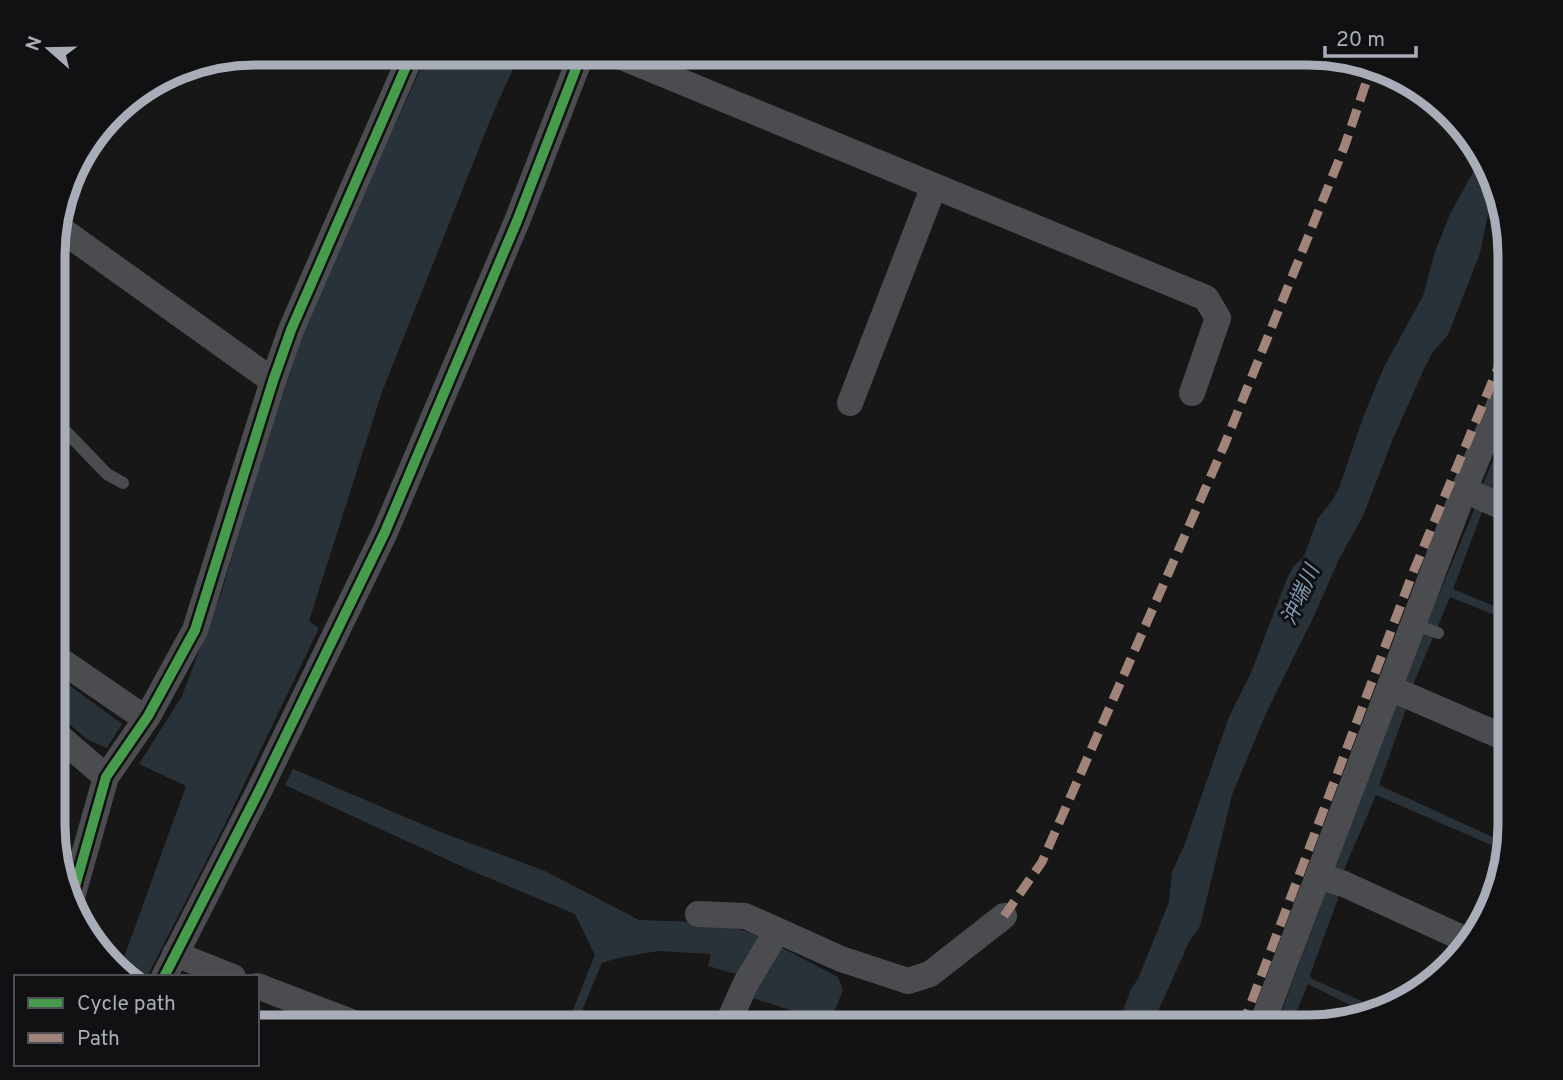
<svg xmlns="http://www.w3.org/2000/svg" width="1563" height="1080" font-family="Overpass,'Noto Sans JP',sans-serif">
	<rect width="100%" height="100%" fill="#171717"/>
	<g fill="#2a3239">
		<path d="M 428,53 L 520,53 L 491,118 L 382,392 L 309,621 L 319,628 L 225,824 L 147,977 L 124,977 L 119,971 L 186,786 L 139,764 L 182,696 L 222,591 L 279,396 L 318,293 Z"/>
		<path d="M 1483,154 L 1496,195 L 1489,209 L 1480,253 L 1448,335 L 1432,353 L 1424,369 L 1392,441 L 1363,516 L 1339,559 L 1314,616 L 1267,711 L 1232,795 L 1200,926 L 1189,942 L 1151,1027 L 1117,1027 L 1131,989 L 1138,979 L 1169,902 L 1172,872 L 1184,846 L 1229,717 L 1251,673 L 1286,581 L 1293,567 L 1304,556 L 1318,518 L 1332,501 L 1339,488 L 1364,415 L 1384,367 L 1423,296 L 1435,252 L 1450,214 Z"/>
		<path d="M 1510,421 L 1510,462 L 1499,488 L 1484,507 L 1453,589 L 1494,606 L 1510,604 L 1510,613 L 1497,616 L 1450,597 L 1413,685 L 1407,706 L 1379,785 L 1508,844 L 1505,851 L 1376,795 L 1343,872 L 1340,893 L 1310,975 L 1312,979 L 1382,1010 L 1368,1014 L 1308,984 L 1290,1027 L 1276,1027 L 1414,654 L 1473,513 L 1483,484 Z"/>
		<path d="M 54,674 L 122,724 L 107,748 L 88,740 L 54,711 Z"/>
		<path d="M 293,769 L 440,832 L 545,871 L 639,920 L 723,923 L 763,938 L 838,977 L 843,990 L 828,1027 L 805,1027 L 807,1024 L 803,1014 L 749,997 L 757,980 L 708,966 L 711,954 L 658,951 L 618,958 L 602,963 L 577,1022 L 569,1020 L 595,955 L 575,914 L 463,867 L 285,785 Z"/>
	</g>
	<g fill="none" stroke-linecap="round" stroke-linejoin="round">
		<g stroke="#4b4c50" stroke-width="12">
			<path d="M 54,419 L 107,474 L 123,483"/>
			<path d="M 1414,624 L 1438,633"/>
		</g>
		<g stroke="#4b4c50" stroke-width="26">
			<path d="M 612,53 L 1206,298 L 1218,318 L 1192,393"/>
			<path d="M 55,225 L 273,381"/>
			<path d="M 850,403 L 934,186"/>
			<path d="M 1464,490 L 1510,510"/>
			<path d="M 54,656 L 146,719"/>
			<path d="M 1390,688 L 1510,740"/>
			<path d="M 54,732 L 106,777"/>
			<path d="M 1319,876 L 1344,884 L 1471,942"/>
			<path d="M 71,901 L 106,777 L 148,716 L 195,630 L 273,381 L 291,330 L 412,53"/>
			<path d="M 698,914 L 745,916 L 841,959 L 908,981 L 930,974 L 1004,916"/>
			<path d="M 175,954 L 233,977"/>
			<path d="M 164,977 L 259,791 L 385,532 L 517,221 L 582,53"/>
			<path d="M 257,986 L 364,1027"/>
			<path d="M 726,1027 L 746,983 L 777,931"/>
			<path d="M 1261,1027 L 1464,490 L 1510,379"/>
		</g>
		<g stroke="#a18479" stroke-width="9" stroke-dasharray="18 9" stroke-linecap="butt">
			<path d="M 1004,916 L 1042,862 L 1224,446 L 1345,145 L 1370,71"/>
			<path d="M 1242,1027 L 1412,575 L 1510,339"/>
		</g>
		<g stroke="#111113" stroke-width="15">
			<g id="cycleway">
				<path d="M 71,901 L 106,777 L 148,716 L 195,630 L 273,381 L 291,330 L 412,53"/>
				<path d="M 164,977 L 259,791 L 385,532 L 517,221 L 582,53"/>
			</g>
		</g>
		<use href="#cycleway" stroke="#469c4c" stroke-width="10"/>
	</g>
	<g text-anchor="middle" stroke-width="6" stroke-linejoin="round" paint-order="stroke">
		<g font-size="21" font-style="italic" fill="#7f9bb3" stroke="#111113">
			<text transform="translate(1300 595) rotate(-66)" y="7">沖端川</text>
		</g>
	</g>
	<path d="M0 0H1563V1080H0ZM255 65H1308A190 190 0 0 1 1498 255V825A190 190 0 0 1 1308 1015H255A190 190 0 0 1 65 825V255A190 190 0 0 1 255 65Z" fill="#111113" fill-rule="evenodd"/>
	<path fill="none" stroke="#a8adb8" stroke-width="9" d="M255 65H1308A190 190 0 0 1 1498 255V825A190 190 0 0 1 1308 1015H255A190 190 0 0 1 65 825V255A190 190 0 0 1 255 65Z"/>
	<rect x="14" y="975" width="245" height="91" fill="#111113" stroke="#4d4f55" stroke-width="2"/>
	<rect x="28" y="998" width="35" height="10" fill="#469c4c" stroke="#4d4f55" stroke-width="2"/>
	<text x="77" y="1010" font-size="21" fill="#a8adb8">Cycle path</text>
	<rect x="28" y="1033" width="35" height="10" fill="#a18479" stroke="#4d4f55" stroke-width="2"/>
	<text x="77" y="1045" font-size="21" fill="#a8adb8">Path</text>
	<g transform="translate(49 49) rotate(290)" stroke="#111113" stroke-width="5" paint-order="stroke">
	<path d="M0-5L12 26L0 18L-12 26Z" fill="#a8adb8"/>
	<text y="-10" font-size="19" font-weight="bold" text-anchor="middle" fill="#a8adb8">N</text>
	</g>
	<path d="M1325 46v10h91v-10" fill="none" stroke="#a8adb8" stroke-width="3.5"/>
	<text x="1336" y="46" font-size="21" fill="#a8adb8" stroke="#111113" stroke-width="5" paint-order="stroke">20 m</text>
</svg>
